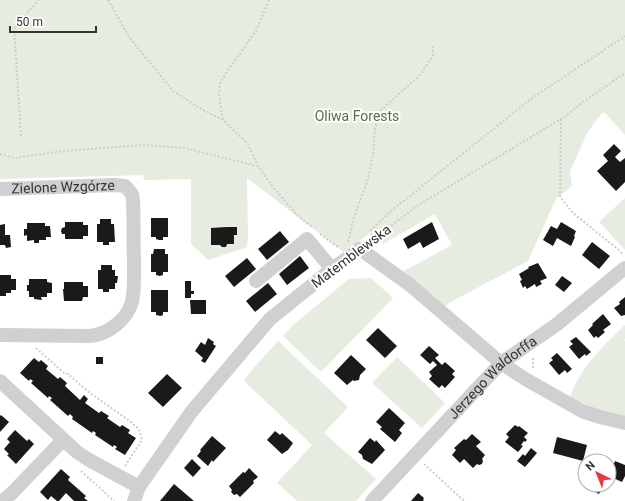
<svg xmlns="http://www.w3.org/2000/svg" width="625" height="501" font-family="Roboto,sans-serif">
	<rect width="100%" height="100%" fill="#fff"/>
	<g fill="#e6ecdf">
		<path d="M 0,0 L 625,0 L 625,135 L 604,112 L 601,114 L 587,133 L 570,172 L 572,186 L 556,199 L 528,261 L 449,303 L 445,307 L 402,272 L 452,245 L 435,214 L 383,244 L 372,231 L 345,253 L 247,178 L 248,234 L 247,247 L 208,260 L 191,244 L 191,179 L 144,180 L 143,175 L 0,179 Z"/>
		<path d="M 625,198 L 625,250 L 599,222 Z"/>
		<path d="M 371,278 L 393,298 L 321,372 L 283,336 L 293,325 L 349,279 Z"/>
		<path d="M 625,325 L 625,339 L 624,340 L 625,341 L 625,416 L 600,410 L 570,398 C 578,370 605,344 625,325 Z"/>
		<path d="M 278,341 L 348,407 L 324,433 L 376,479 L 356,501 L 297,501 L 277,483 L 312,445 L 244,381 L 250,372 Z"/>
		<path d="M 397,357 L 445,403 L 422,428 L 372,383 Z"/>
	</g>
	<g fill="#1a1a1a">
		<path d="M 614,144 L 621,151 L 615,157 L 620,162 L 625,158 L 625,182 L 616,191 L 597,171 L 608,161 L 603,155 Z"/>
		<path d="M 151,218 L 168,218 L 168,237 L 163,237 L 163,240 L 159,240 L 156,239 L 156,237 L 151,237 Z"/>
		<path d="M 100,219 L 111,219 L 111,224 L 114,224 L 115,242 L 109,242 L 109,245 L 103,245 L 103,242 L 97,242 L 97,224 L 100,224 Z"/>
		<path d="M 65,222 L 83,222 L 83,225 L 88,225 L 88,236 L 83,236 L 83,239 L 65,239 L 65,234 L 62,234 L 61,231 L 62,228 L 65,227 Z"/>
		<path d="M 432,222 L 439,239 L 423,248 L 420,242 L 408,249 L 403,239 Z"/>
		<path d="M 561,222 L 576,231 L 574,236 L 575,237 L 571,246 L 557,238 L 553,246 L 543,240 L 551,226 L 557,229 Z"/>
		<path d="M 27,223 L 45,223 L 45,226 L 50,226 L 51,237 L 46,237 L 46,240 L 39,240 L 39,243 L 34,243 L 34,240 L 27,241 L 27,235 L 24,236 L 24,229 L 27,229 Z"/>
		<path d="M 5,224 L 5,235 L 10,235 L 11,247 L 6,248 L 5,245 L 0,245 L 0,225 Z"/>
		<path d="M 227,227 L 237,227 L 237,235 L 234,235 L 234,244 L 227,244 L 226,247 L 222,247 L 220,245 L 211,245 L 211,228 Z"/>
		<path d="M 280,231 L 289,242 L 267,260 L 258,249 Z"/>
		<path d="M 592,242 L 610,256 L 599,269 L 582,255 Z"/>
		<path d="M 154,249 L 165,249 L 165,254 L 168,254 L 168,272 L 163,272 L 163,275 L 160,276 L 156,275 L 156,272 L 151,272 L 151,254 L 153,254 Z"/>
		<path d="M 300,256 L 309,268 L 287,285 L 279,274 Z"/>
		<path d="M 247,258 L 256,269 L 234,287 L 225,276 Z"/>
		<path d="M 538,263 L 547,278 L 540,281 L 542,284 L 536,287 L 535,284 L 527,289 L 525,286 L 523,288 L 520,281 L 522,280 L 519,274 L 529,268 L 528,267 Z"/>
		<path d="M 101,265 L 112,265 L 112,270 L 115,270 L 115,276 L 118,276 L 117,283 L 115,283 L 115,289 L 109,289 L 109,292 L 103,292 L 103,289 L 98,289 L 98,270 L 101,270 Z"/>
		<path d="M 0,275 L 11,275 L 11,279 L 16,279 L 16,290 L 11,290 L 11,293 L 6,293 L 6,296 L 0,296 Z"/>
		<path d="M 562,276 L 572,283 L 564,292 L 555,285 Z"/>
		<path d="M 29,279 L 47,279 L 47,282 L 52,283 L 52,293 L 47,293 L 47,297 L 41,297 L 42,300 L 34,299 L 34,297 L 29,297 L 29,291 L 27,291 L 27,285 L 29,285 Z"/>
		<path d="M 185,281 L 191,281 L 191,291 L 194,291 L 194,294 L 191,294 L 191,298 L 185,298 Z"/>
		<path d="M 64,282 L 83,282 L 83,286 L 88,286 L 88,297 L 83,297 L 82,301 L 64,301 L 63,289 L 64,289 Z"/>
		<path d="M 268,283 L 277,294 L 255,312 L 246,301 Z"/>
		<path d="M 151,290 L 168,290 L 168,312 L 163,312 L 163,315 L 161,316 L 156,315 L 156,312 L 151,312 Z"/>
		<path d="M 625,297 L 625,315 L 621,316 L 614,308 L 620,304 L 619,302 Z"/>
		<path d="M 190,300 L 206,300 L 206,314 L 191,314 Z"/>
		<path d="M 603,314 L 611,324 L 603,330 L 605,332 L 598,338 L 596,336 L 594,338 L 588,330 L 593,325 L 592,324 Z"/>
		<path d="M 378,328 L 397,346 L 385,358 L 366,340 Z"/>
		<path d="M 576,337 L 591,352 L 586,356 L 585,354 L 579,359 L 569,347 L 573,344 L 570,341 Z"/>
		<path d="M 208,338 L 214,342 L 213,344 L 216,346 L 205,363 L 201,361 L 203,358 L 195,351 L 201,342 L 205,345 Z"/>
		<path d="M 429,346 L 439,355 L 435,358 L 442,365 L 445,362 L 455,371 L 452,374 L 455,377 L 445,388 L 442,385 L 439,388 L 429,379 L 432,376 L 429,372 L 437,365 L 433,361 L 430,364 L 420,355 Z"/>
		<path d="M 557,353 L 572,369 L 567,373 L 565,370 L 559,375 L 549,363 L 553,360 L 551,358 Z"/>
		<path d="M 351,355 L 366,369 L 360,375 L 359,380 L 354,381 L 353,380 L 347,385 L 334,373 Z"/>
		<rect x="96" y="357" width="7" height="7"/>
		<path d="M 34,358 L 39,362 L 41,360 L 48,366 L 46,369 L 58,379 L 60,377 L 67,383 L 65,386 L 80,400 L 84,395 L 88,399 L 85,403 L 99,413 L 101,411 L 109,416 L 107,418 L 120,427 L 122,425 L 130,430 L 128,433 L 136,438 L 125,455 L 115,449 L 117,447 L 114,445 L 113,447 L 95,435 L 96,433 L 93,431 L 92,433 L 72,419 L 73,417 L 70,414 L 68,416 L 50,400 L 52,398 L 49,396 L 48,398 L 31,383 L 33,381 L 30,379 L 29,381 L 20,373 Z"/>
		<path d="M 167,374 L 182,388 L 163,407 L 148,393 Z"/>
		<path d="M 389,408 L 405,423 L 399,430 L 402,433 L 395,442 L 380,429 L 382,427 L 376,422 Z"/>
		<path d="M 1,415 L 9,422 L 0,432 L 0,416 Z"/>
		<path d="M 515,425 L 518,427 L 519,426 L 528,433 L 524,437 L 527,440 L 525,442 L 524,441 L 521,445 L 523,446 L 518,452 L 505,442 L 509,437 L 506,434 Z"/>
		<path d="M 15,430 L 27,441 L 29,439 L 34,444 L 16,464 L 7,455 L 9,454 L 4,449 L 10,442 L 7,439 Z"/>
		<path d="M 275,431 L 280,435 L 282,433 L 293,443 L 288,450 L 282,454 L 267,440 Z"/>
		<path d="M 472,434 L 481,442 L 476,446 L 485,455 L 482,459 L 483,461 L 482,464 L 479,465 L 477,464 L 473,468 L 464,459 L 460,463 L 452,455 L 456,450 L 454,448 L 464,439 L 466,440 Z"/>
		<path d="M 212,436 L 226,448 L 213,462 L 212,460 L 208,466 L 197,456 L 201,451 L 200,450 Z"/>
		<path d="M 557,437 L 587,445 L 583,461 L 553,453 Z"/>
		<path d="M 370,438 L 375,442 L 376,440 L 385,450 L 372,464 L 363,459 L 362,455 L 358,452 Z"/>
		<path d="M 531,448 L 537,453 L 525,467 L 517,461 L 523,454 L 525,456 Z"/>
		<path d="M 192,459 L 201,468 L 193,477 L 184,468 Z"/>
		<path d="M 615,461 L 625,465 L 625,476 L 622,482 L 609,476 Z"/>
		<path d="M 249,468 L 258,477 L 253,481 L 254,483 L 240,497 L 237,494 L 234,495 L 231,492 L 232,490 L 229,486 L 243,472 L 245,473 Z"/>
		<path d="M 61,469 L 70,477 L 68,480 L 86,496 L 84,498 L 88,501 L 74,501 L 66,493 L 59,501 L 57,501 L 51,496 L 48,500 L 40,492 Z"/>
		<path d="M 174,484 L 194,501 L 160,501 Z"/>
		<path d="M 588,485 L 604,485 L 599,494 L 587,488 Z"/>
		<path d="M 418,493 L 424,498 L 423,500 L 424,501 L 411,501 Z"/>
	</g>
	<g fill="none" stroke-linecap="round" stroke-linejoin="round">
		<g stroke="#cdcdcd" stroke-width="2" stroke-dasharray="2 2" stroke-linecap="butt">
			<path d="M 108,0 L 129,37 L 173,91 L 198,107 L 223,120"/>
			<path d="M 269,0 L 256,31 L 228,70 L 220,83 L 219,95 L 223,120 L 248,144 L 258,166 L 273,187 L 297,215 L 312,227"/>
			<path d="M 561,119 L 560,197 L 573,213 L 619,250 L 623,255"/>
			<path d="M 21,136 L 14,29 L 38,0"/>
			<path d="M 0,154 L 15,158 L 63,151 L 144,145 L 184,148 L 257,166"/>
			<path d="M 320,234 L 339,248"/>
			<path d="M 372,239 L 371,230 L 391,211 L 531,99 L 625,36"/>
			<path d="M 372,240 L 417,206 L 566,116 L 583,102 L 625,73"/>
			<path d="M 348,242 L 353,220 L 368,179 L 373,154 L 375,129 L 380,111 L 419,76 L 433,56 L 433,46"/>
			<path d="M 36,348 L 64,373 L 68,374 L 90,393 L 127,419 L 139,429 L 142,440 L 125,466"/>
			<path d="M 533,368 L 533,357"/>
			<path d="M 424,464 L 464,501"/>
			<path d="M 81,471 L 114,501"/>
		</g>
		<g stroke="#d0d0d0" stroke-width="14">
			<path id="s1" d="M 0,189 L 114,185 L 125,186 L 132,194 L 133,201 C 134,220 133,240 134,259 C 134,273 135,288 132,302 C 127,320 107,335 89,336 L 0,335"/>
			<path d="M 256,281 L 307,239 L 332,269"/>
			<path d="M 0,381 L 77,452 L 89,460 L 139,487"/>
			<path d="M 3,501 L 12,493 L 63,440"/>
			<path d="M 134,501 L 139,487 L 192,411 L 270,319 L 332,269 L 360,249 L 410,285 L 501,363 L 527,380 L 582,411 L 600,417 L 625,423"/>
			<path id="s2" d="M 372,501 L 501,363 L 556,325 L 625,268"/>
		</g>
	</g>
	<g text-anchor="middle" stroke-width="4" stroke-linejoin="round" paint-order="stroke">
		<g font-size="14" fill="#56703f" stroke="#fff">
			<text x="357" y="121">Oliwa Forests</text>
		</g>
		<g font-size="14" fill="#333" stroke="#fff">
			<text dy="5" stroke="none"><textPath href="#s1" startOffset="63">Zielone Wzgórze</textPath></text>
			<text transform="translate(351 256) rotate(-37)" y="5">Matemblewska</text>
			<text dy="5" stroke="none"><textPath href="#s2" startOffset="173">Jerzego Waldorffa</textPath></text>
		</g>
	</g>
	<g transform="translate(597 473) rotate(317)"><circle r="19" fill="#ffffff" stroke="#adadad"/>
	<path d="M0-3L7 15L0 10L-7 15Z" fill="#e63946"/>
	<text y="-6" font-size="11" font-weight="bold" text-anchor="middle" fill="#333333">N</text>
	</g>
	<path d="M10 26v6h86v-6" fill="none" stroke="#333333" stroke-width="2"/>
	<text x="16" y="26" font-size="12" fill="#333333" stroke="#ffffff" stroke-width="3" paint-order="stroke">50 m</text>
</svg>
